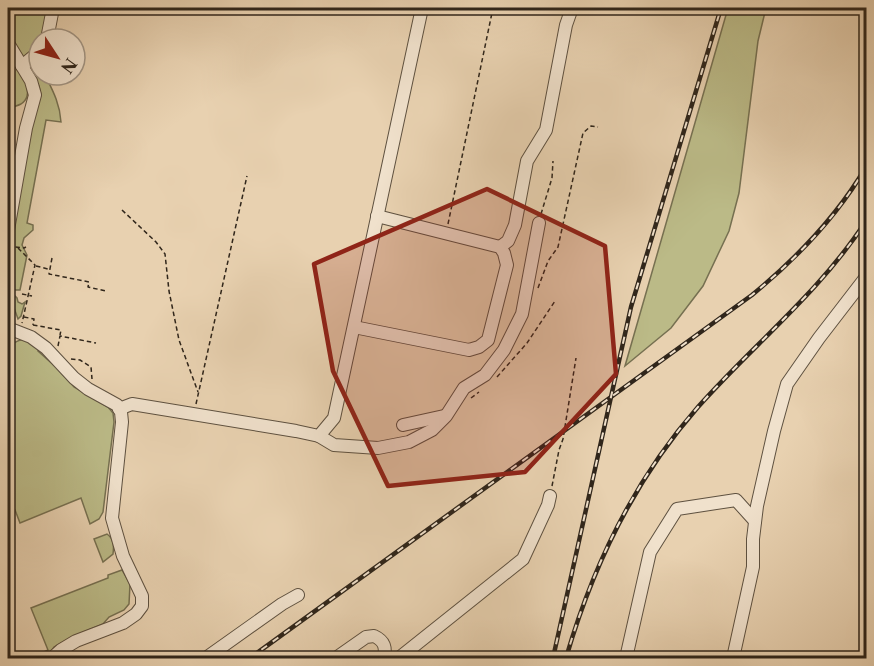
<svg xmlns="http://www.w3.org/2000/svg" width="874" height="666" font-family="'Libre Caslon Text',serif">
	<rect width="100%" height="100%" fill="#e8d1b0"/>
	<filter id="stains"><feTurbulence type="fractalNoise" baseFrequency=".00333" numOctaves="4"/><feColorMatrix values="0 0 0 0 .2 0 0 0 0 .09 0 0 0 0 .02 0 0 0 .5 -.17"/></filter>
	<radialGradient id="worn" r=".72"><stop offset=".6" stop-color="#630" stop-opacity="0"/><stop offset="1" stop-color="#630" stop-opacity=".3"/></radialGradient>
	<g fill="#bbba87" stroke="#767051" stroke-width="1.5">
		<path d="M 8,8 L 50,8 L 43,39 L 39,39 L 39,47 L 24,59 L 8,33 Z"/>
		<path d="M 728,8 L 766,8 L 758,41 L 739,193 L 729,231 L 703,286 L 671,328 L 625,366 Z"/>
		<path d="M 8,54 C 15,66 39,92 21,104 C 17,106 12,107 8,109 Z"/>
		<path d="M 39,54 L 39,75 L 45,75 C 53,91 60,104 61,122 L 46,120 L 27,223 L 33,225 L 33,230 L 24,238 L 22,245 L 27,255 L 20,290 L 14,290 L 13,294 L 17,298 L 18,302 L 22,304 L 25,302 L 21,316 L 18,319 L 8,291 L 8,254 L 31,128 L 41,95 L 39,86 L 28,65 Z"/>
		<path d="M 25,339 L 39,348 L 38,351 L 57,368 L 74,387 L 108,407 L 113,413 L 114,422 L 103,512 L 99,519 L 90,524 L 81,498 L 20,523 L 15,510 L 8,512 L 8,354 C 11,344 14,341 25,339 Z"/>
		<path d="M 107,534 C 114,539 114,546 113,554 L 103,562 L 94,539 Z"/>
		<path d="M 122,570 L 130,584 L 129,604 L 124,610 L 109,617 L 103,624 L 74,636 L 54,647 L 47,658 L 36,658 L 35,656 L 48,650 L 31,608 L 108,578 L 108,575 Z"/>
	</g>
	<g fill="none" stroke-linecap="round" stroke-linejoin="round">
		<g stroke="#5e5140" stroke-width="14">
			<g id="minor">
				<path d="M 47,39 L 53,8"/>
				<path d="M 8,43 L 31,81 L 35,95 L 26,128 L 8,230"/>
				<path d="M 22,66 L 39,52"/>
				<path d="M 500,247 L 508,241 L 515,225 L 527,161 L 546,130 L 566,25 L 572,8"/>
				<path d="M 354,327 L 469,350 L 479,347 L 488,340 L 507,265 L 504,253 L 500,247 L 377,216"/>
				<path d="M 8,328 L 31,337 L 46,348 L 74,378 L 88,389 L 117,405 L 121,412 L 122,422 L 112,518 L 123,556 L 142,596 L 142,606 L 136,614 L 123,623 L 76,641 L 61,650 L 52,658"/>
				<path d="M 119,409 L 132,404 L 296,431 L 319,436 L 334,418 L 422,8"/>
				<path d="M 403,425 L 444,416"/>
				<path d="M 319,436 L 334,445 L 378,448 L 409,442 L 432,430 L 446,416 L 464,388 L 485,375 L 504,350 L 522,314 L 539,223"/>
				<path d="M 206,658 L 282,604 L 298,595"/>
				<path d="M 336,658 L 366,637 L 374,636 C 385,641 386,648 384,658"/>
				<path d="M 399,658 L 523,559 L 548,505 L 550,496"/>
				<path d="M 626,658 L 650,552 L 677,509 L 736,500 L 755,521"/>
				<path d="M 733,658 L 753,567 L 753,539 L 757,506 L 774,431 L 787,384 L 819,338 L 866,277"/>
			</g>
		</g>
		<g stroke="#30261b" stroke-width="1.5" stroke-dasharray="4.5 3" stroke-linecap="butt">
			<path d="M 122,210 L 156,242 L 165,254 L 169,291 L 179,340 L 198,392"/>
			<path d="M 541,214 L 552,178 L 553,161"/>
			<path d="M 448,224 L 493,8"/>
			<path d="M 8,246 L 24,248 L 26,247"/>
			<path d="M 18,248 L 35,265 L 22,323"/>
			<path d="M 52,258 L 49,274 L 89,282 L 88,287 L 106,291"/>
			<path d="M 36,266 L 48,269"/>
			<path d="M 538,288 L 548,261 L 558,247 L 583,133 L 591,126 L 598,127"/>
			<path d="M 22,294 L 32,296"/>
			<path d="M 24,317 L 34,319 L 33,325"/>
			<path d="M 33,325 L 61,330 L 60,335"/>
			<path d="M 58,346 L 60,336 L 96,343"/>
			<path d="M 71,359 L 80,360 L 91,367 L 92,379"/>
			<path d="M 497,377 L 527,343 L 555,301"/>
			<path d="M 471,398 L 479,392"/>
			<path d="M 196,404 L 247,176"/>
			<path d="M 552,486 L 559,450 L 563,439 L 576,358"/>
		</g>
		<use href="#minor" stroke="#f0e1cc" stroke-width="12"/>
		<g stroke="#30261b" stroke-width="4.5">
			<g id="rail">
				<path d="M 250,658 L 752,295 C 797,258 836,218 866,167"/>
				<path d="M 553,658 L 631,307 L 721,8"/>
				<path d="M 566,658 C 593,565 634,480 698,407 C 754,344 820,292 866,221"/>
			</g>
		</g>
		<use href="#rail" stroke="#f0e1cc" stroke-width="2" stroke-dasharray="7" stroke-linecap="butt"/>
	</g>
	<path fill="#8f2418" fill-opacity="0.2" stroke="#8f2418" stroke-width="4.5" stroke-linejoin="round" d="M 487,189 L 605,246 L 616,374 L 525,472 L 388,486 L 333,371 L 314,264 Z"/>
	<rect width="874" height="666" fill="none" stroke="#e8d1b0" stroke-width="30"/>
	<rect x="9" y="9" width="856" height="648" fill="none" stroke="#30261b" stroke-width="3"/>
	<rect x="15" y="15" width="844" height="636" fill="none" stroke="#30261b" stroke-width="1.5"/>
	<g transform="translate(57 57) rotate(126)"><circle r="28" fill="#f0e1cc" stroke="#a39685" stroke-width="1.5"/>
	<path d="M0-4.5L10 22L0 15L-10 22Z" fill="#8f2418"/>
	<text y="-9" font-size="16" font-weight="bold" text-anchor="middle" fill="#30261b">N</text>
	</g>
	<rect width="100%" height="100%" filter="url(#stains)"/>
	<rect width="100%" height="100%" fill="url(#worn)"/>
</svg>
